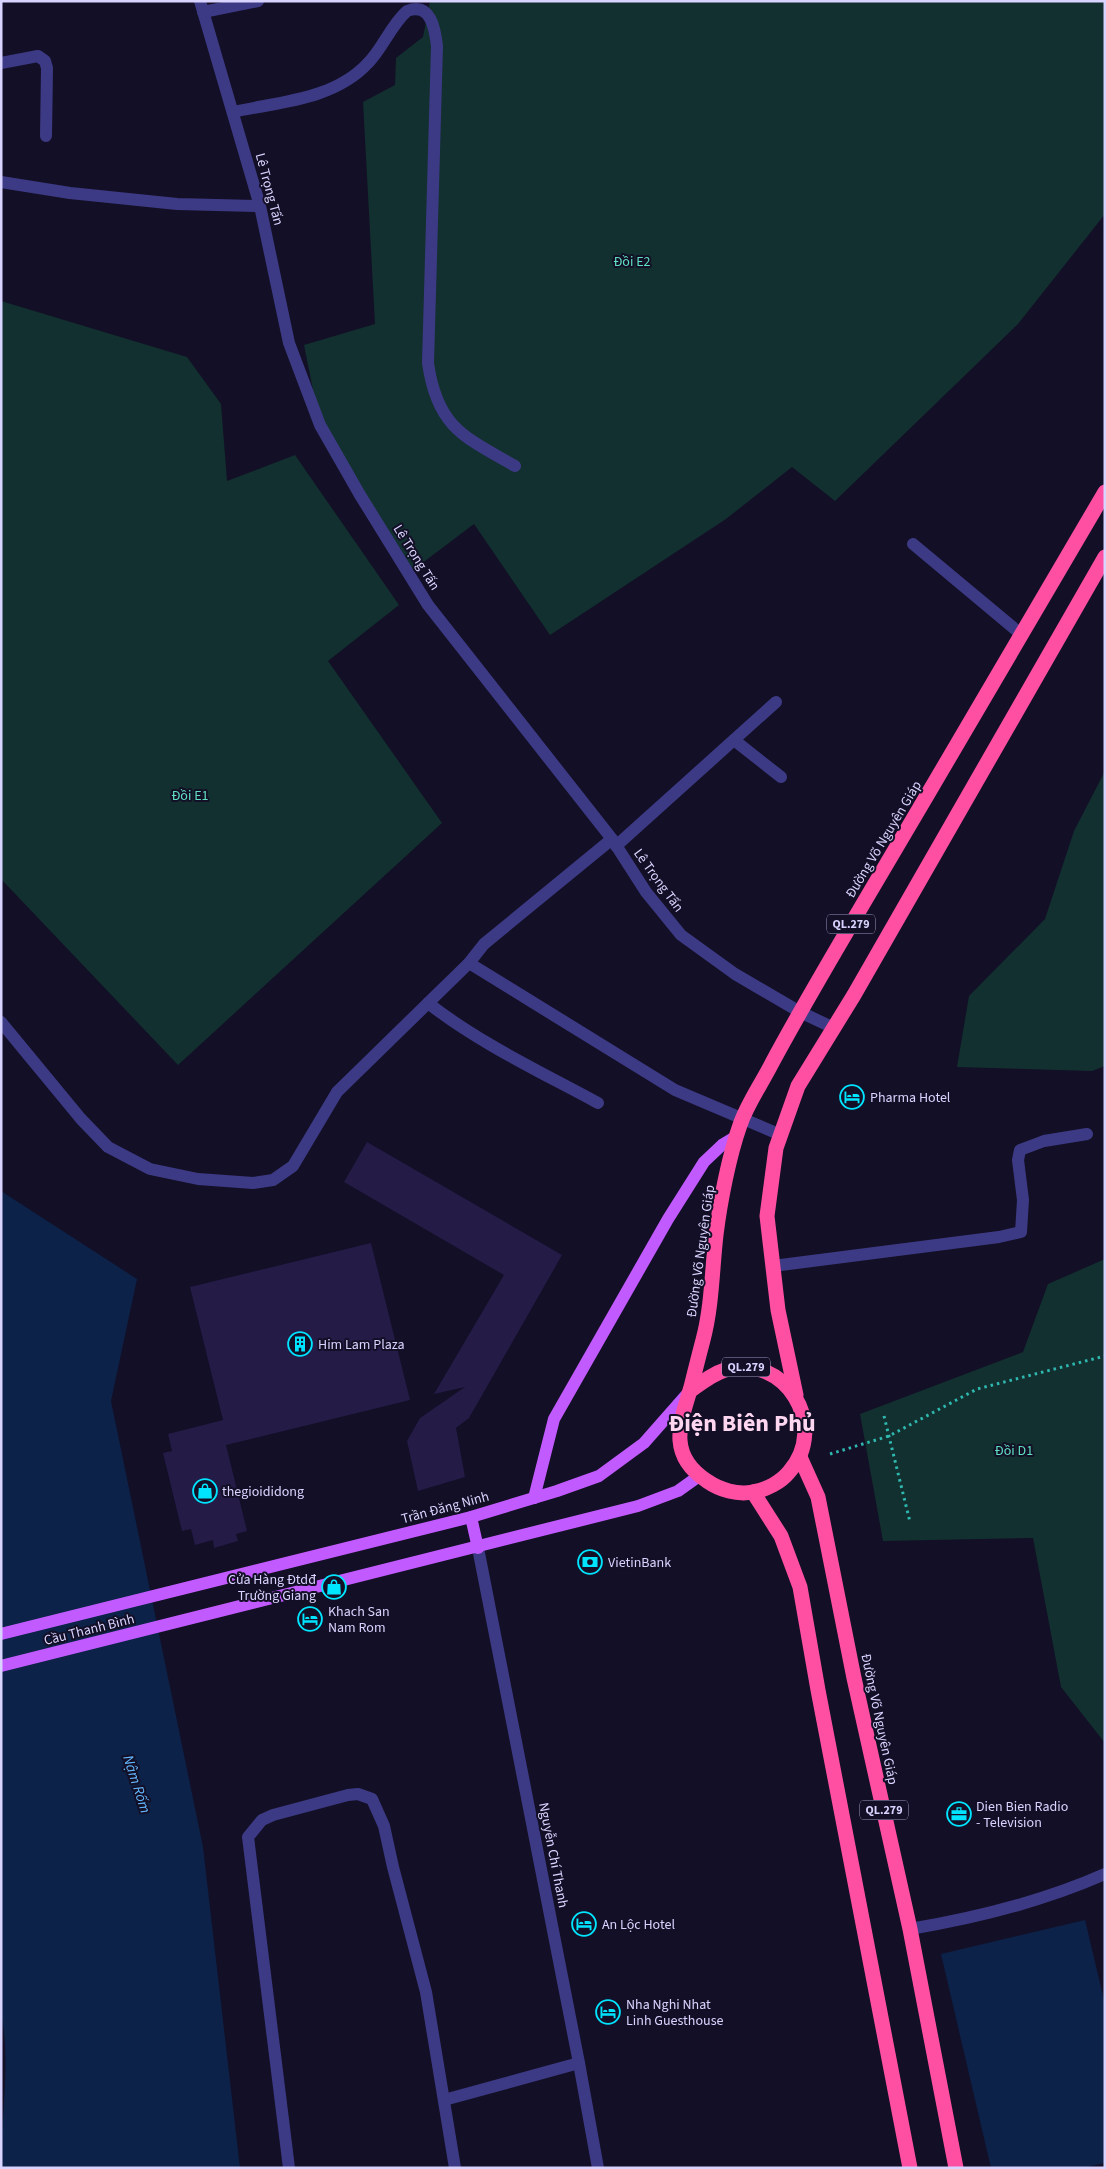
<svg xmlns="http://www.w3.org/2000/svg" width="1106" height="2169" font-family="'Source Sans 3',sans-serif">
	<rect width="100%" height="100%" fill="#130f26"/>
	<g fill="#12302f">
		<path d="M 430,1 L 1105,1 L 1105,214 L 1018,324 L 835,501 L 792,467 L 726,519 L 550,635 L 474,524 L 409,573 L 320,425 L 304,345 L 375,324 L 363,102 L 395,85 L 396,58 L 423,37 Z"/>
		<path d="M 1,301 L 187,357 L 221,404 L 227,481 L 295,455 L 399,605 L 328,661 L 442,823 L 178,1065 L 1,879 Z"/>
		<path d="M 1105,771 L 1105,1066 L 1092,1071 L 957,1067 L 969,996 L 1045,919 L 1074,831 Z"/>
		<path d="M 1105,1259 L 1105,1743 L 1061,1687 L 1033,1538 L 883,1541 L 860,1414 L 1023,1352 L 1048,1284 Z"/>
	</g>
	<g fill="#0c2248">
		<path d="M 1,1191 L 137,1279 L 111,1401 L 203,1847 L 240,2168 L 1,2168 C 1,2116 11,2063 1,2012 Z"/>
		<path d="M 1085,1920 L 1105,2004 L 1105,2163 L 1083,2168 L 991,2168 L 941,1954 Z"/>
	</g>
	<g fill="#241b47">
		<path d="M 367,1142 L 562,1255 L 469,1418 L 456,1428 L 465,1477 L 418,1491 L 407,1441 L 420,1418 L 465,1387 L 434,1394 L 504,1275 L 344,1182 Z"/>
		<path d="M 371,1243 L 410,1400 L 226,1445 L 247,1531 L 236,1534 L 238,1541 L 214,1548 L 213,1540 L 195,1545 L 191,1529 L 182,1531 L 163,1453 L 172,1451 L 168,1434 L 223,1420 L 190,1287 Z"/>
	</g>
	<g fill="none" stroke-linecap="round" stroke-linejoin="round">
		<g stroke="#2fb8b0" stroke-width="3" stroke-dasharray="2.5 4" stroke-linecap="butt">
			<path d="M 884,1416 L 910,1522"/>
			<path d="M 830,1454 L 889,1436 L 977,1389 L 1105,1356"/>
		</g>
		<g stroke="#3d3a85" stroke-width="12">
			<path d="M 200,1 L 260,206 L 289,343 L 320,425 L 360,495 L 428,605 L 612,839 L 646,892 L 681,935 L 735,974 L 800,1012 L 834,1028"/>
			<path d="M 203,12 L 258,1"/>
			<path d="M 1,63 L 38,56 L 45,61 L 47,68 L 46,136"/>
			<path d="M 233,112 C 278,102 334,100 368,63 C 383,48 391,25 407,11 C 431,2 435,29 437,46 L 428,363 C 437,427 464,437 515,466"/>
			<path d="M 1,182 L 70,193 L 177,204 L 260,206"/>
			<path d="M 913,544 L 1022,635"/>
			<path d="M 734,740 L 781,777"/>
			<path d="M 616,846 L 776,702"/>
			<path d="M 469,963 L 675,1090 L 781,1135"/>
			<path d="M 428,1003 C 479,1043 541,1072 598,1103"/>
			<path d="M 1,1022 L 81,1119 L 108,1147 L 150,1169 L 198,1179 L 253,1183 L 273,1180 L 293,1166 L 337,1092 L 469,963 L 484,944 L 612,839"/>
			<path d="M 773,1266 L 999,1237 L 1021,1232 L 1023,1200 L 1018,1160 L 1020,1150 L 1044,1141 L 1087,1134"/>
			<path d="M 478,1548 L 579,2063 L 598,2168"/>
			<path d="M 910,1929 C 976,1918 1044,1901 1105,1874"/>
			<path d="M 444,2100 L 579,2063"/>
			<path d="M 289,2168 L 248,1837 L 262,1820 L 273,1815 L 348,1795 L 358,1794 L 372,1799 L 384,1826 L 393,1867 L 426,1992 L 455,2168"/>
		</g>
		<g stroke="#c25bff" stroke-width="12">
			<path d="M 534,1498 L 554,1419 L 668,1219 L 704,1162 L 722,1145 L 737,1136"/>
			<path d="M 471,1517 L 478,1548"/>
			<path d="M 1,1634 L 471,1517 L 557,1491 L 599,1476 L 644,1443 L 688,1393"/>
			<path d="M 1,1666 L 638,1506 L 678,1491 L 699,1476"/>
		</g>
		<g stroke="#ff4fa3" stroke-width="15">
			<path d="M 690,1391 C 701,1383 712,1374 725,1370 C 785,1352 830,1426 789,1472 C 781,1482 766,1490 753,1492 C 737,1495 720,1490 707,1481 C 667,1455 680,1423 691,1387 C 695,1371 699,1355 703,1340 C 712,1306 712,1270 716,1235 C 720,1202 729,1156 740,1125 C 747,1104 762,1083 772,1063 C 801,1009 832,957 863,904 C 944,767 1024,630 1105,492"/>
			<path d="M 796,1395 L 778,1310 L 767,1216 L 776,1148 L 798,1086 L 854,995 L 1105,557"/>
			<path d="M 800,1457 L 818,1497 L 854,1678 L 910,1929 L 956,2168"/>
			<path d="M 753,1492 L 781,1536 L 800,1587 L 818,1690 L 910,2168"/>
		</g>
	</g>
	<defs>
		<g id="hotel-ring" transform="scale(1.25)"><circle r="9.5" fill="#130f26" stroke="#00e5ff" stroke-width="1.5"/><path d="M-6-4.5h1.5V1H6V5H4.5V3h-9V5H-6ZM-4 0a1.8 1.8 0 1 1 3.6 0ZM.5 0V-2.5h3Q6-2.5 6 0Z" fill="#00e5ff"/></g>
		<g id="building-ring" transform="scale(1.25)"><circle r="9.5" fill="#130f26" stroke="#00e5ff" stroke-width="1.5"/><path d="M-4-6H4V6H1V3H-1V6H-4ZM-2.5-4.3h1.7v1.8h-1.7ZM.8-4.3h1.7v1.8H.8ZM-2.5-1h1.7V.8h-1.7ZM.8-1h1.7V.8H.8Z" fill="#00e5ff"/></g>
		<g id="shop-ring" transform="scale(1.25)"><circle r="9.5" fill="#130f26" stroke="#00e5ff" stroke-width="1.5"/><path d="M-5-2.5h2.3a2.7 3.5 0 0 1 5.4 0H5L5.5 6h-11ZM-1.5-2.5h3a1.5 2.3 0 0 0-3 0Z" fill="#00e5ff"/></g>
		<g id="bank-ring" transform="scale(1.25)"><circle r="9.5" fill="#130f26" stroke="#00e5ff" stroke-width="1.5"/><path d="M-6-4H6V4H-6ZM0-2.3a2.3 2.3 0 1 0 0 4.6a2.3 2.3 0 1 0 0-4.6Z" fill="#00e5ff"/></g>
		<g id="office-ring" transform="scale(1.25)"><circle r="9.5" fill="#130f26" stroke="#00e5ff" stroke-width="1.5"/><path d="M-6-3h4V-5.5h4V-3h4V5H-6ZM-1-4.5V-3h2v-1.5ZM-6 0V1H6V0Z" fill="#00e5ff"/></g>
	</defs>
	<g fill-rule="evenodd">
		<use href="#hotel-ring" x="852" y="1097"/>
		<use href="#building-ring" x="300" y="1344"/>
		<use href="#shop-ring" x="205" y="1491"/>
		<use href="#bank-ring" x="590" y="1562"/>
		<use href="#shop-ring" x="334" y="1587"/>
		<use href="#hotel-ring" x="310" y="1619"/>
		<use href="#office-ring" x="959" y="1814"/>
		<use href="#hotel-ring" x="584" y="1924"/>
		<use href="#hotel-ring" x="608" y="2012"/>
	</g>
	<g text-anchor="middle" stroke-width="4" stroke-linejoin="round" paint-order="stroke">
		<g fill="#130f26" stroke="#9e99be" stroke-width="1">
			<rect x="827" y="914.5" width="48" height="19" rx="4"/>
			<rect x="722" y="1357.5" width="48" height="19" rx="4"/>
			<rect x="860" y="1800.5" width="48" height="19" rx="4"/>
		</g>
		<g font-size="12" font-weight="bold" fill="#d9d4ff">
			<text x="851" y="928">QL.279</text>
			<text x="746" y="1371">QL.279</text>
			<text x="884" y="1814">QL.279</text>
		</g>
		<g font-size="14" fill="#d9d4ff" stroke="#130f26">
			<text transform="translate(270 189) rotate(75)" y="5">Lê Trọng Tấn</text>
			<text transform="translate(417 557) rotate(58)" y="5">Lê Trọng Tấn</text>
			<text transform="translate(883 839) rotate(-59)" y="5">Đường Võ Nguyên Giáp</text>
			<text transform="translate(659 880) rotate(54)" y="5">Lê Trọng Tấn</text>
			<text transform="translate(700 1251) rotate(-82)" y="5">Đường Võ Nguyên Giáp</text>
			<text transform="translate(445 1507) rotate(-15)" y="5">Trần Đăng Ninh</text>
			<text transform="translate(89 1629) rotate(-14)" y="5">Cầu Thanh Bình</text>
			<text transform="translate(880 1719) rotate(78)" y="5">Đường Võ Nguyên Giáp</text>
			<text transform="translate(554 1855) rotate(79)" y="5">Nguyễn Chí Thanh</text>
		</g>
		<g font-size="14" fill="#5fe0c0" stroke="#130f26">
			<text x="632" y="266">Đồi E2</text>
			<text x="190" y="800">Đồi E1</text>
			<text x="1014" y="1455">Đồi D1</text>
		</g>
		<g font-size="14" fill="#d9d4ff" stroke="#130f26" text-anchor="start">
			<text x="870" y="1102">Pharma Hotel</text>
			<text x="318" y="1349">Him Lam Plaza</text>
			<text x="222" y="1496">thegioididong</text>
			<text x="608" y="1567">VietinBank</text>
			<text x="316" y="1584" text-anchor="end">Cửa Hàng Đtdđ<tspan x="316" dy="16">Trường Giang</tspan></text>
			<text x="328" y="1616">Khach San<tspan x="328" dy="16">Nam Rom</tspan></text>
			<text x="976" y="1811">Dien Bien Radio<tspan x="976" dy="16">- Television</tspan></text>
			<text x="602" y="1929">An Lộc Hotel</text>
			<text x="626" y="2009">Nha Nghi Nhat<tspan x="626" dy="16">Linh Guesthouse</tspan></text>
		</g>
		<g font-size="15" font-style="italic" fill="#62b6ff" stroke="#130f26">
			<text transform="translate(137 1784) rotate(72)" y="5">Nậm Rốm</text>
		</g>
		<g font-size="24" font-weight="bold" fill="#ffd6f0" stroke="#130f26">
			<text x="742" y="1431">Điện Biên Phủ</text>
		</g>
	</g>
	<rect width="1106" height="2169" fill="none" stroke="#d9d4ff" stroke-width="5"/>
</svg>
